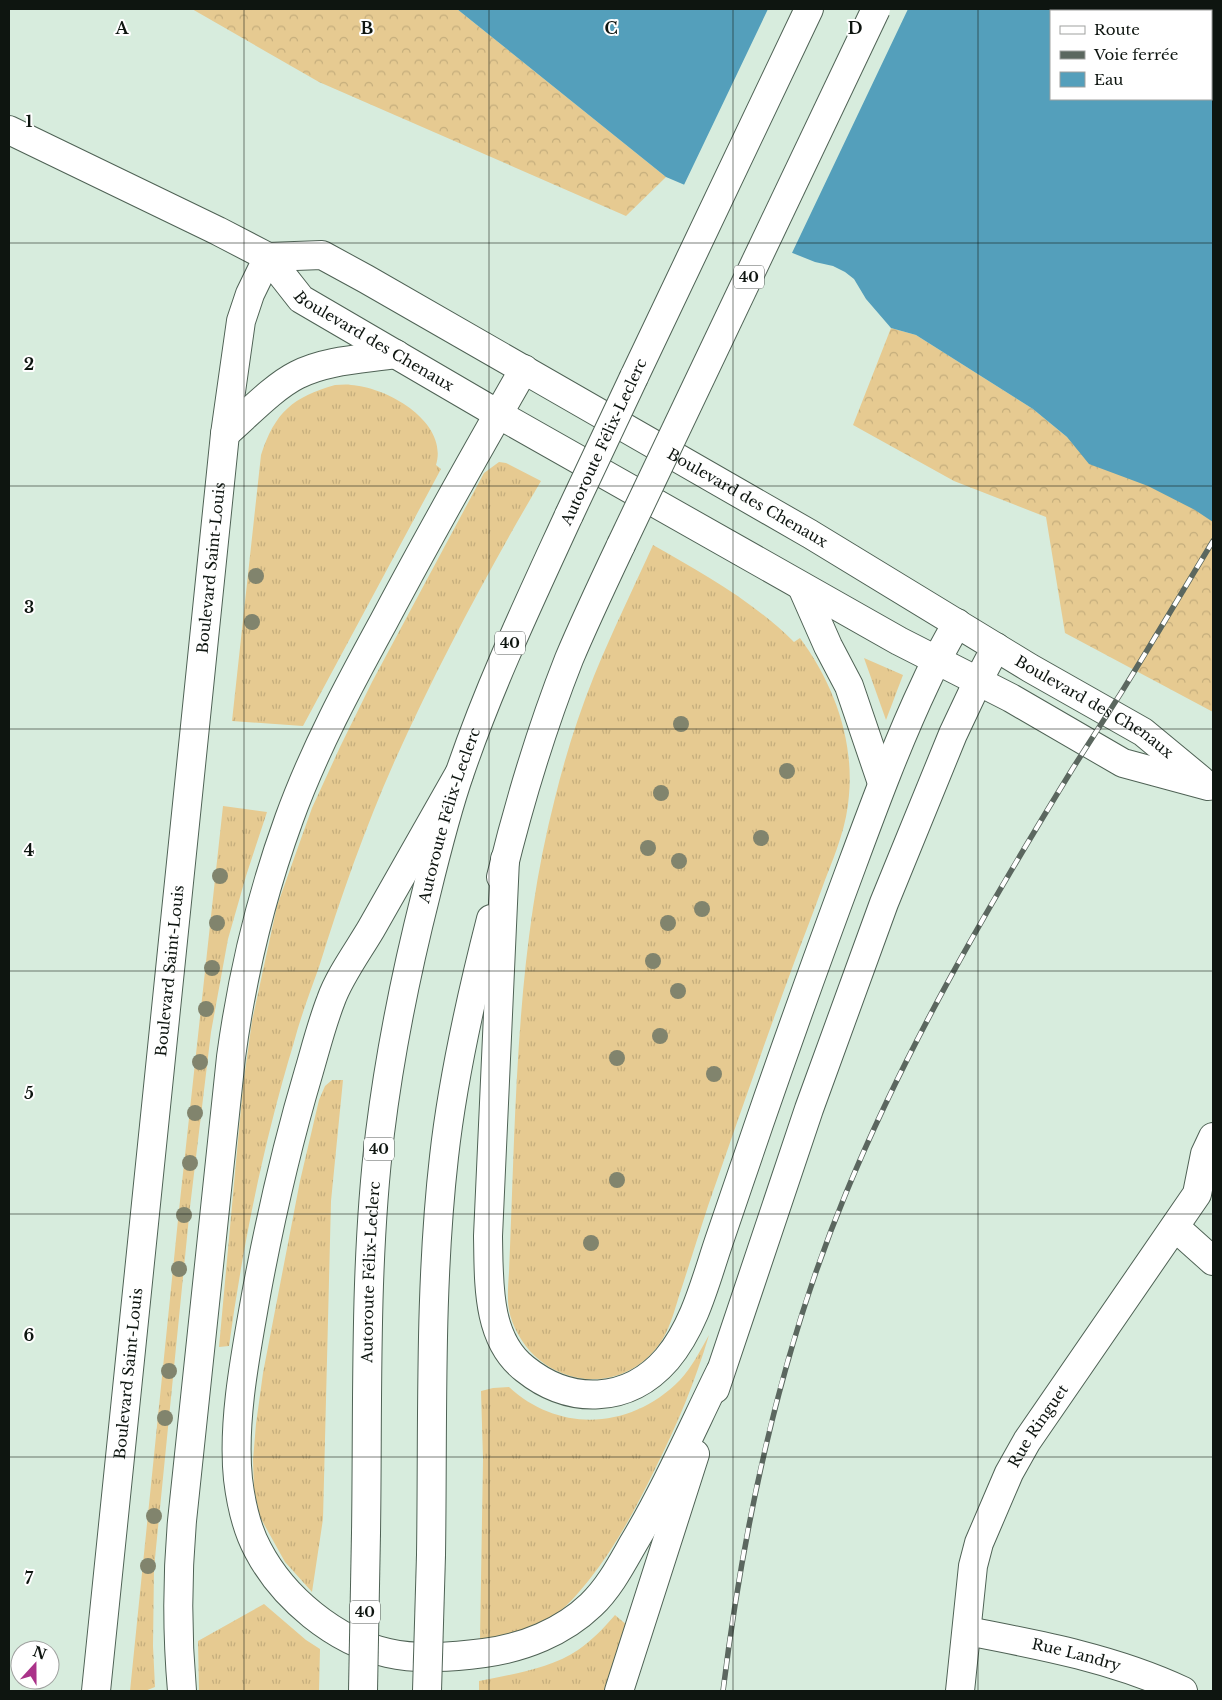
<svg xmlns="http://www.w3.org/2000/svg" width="1222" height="1700" font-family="'Libre Baskerville',serif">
	<defs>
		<pattern id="grass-tufts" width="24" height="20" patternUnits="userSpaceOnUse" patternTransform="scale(1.25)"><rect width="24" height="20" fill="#e6ca91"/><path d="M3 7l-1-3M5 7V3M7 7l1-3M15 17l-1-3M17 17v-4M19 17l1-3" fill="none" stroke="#c4ad7c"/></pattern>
		<pattern id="forest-crowns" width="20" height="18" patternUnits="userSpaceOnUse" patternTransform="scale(1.25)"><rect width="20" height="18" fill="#e6ca91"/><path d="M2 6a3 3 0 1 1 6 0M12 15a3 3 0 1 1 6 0" fill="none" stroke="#c4ad7c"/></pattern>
	</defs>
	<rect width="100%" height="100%" fill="#d7ecdd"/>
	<g fill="url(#grass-tufts)">
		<path d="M 335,385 C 340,385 346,384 351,385 C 387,387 449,422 436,465 L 441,469 L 303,726 L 232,721 L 261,455 C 275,412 293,397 335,385 Z"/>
		<path d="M 499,462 L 506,463 L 541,481 C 488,571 439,663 396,758 C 366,825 341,896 319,967 C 310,992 301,1016 294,1042 C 264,1141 243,1244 229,1346 L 219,1347 L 243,1086 L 252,1021 L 277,906 L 312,808 L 340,747 L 372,682 L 484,473 Z"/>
		<path d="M 653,545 C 702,573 753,601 794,642 L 800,638 C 833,683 854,738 849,795 C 847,825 836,852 825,880 C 815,908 804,936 794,963 C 764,1044 736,1125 708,1206 C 698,1236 689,1266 679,1296 C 674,1312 669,1332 658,1346 C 616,1401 535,1384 512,1321 C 506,1305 508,1288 509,1272 C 516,1114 515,953 555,798 C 565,757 578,716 594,676 C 612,632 633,589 653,545 Z"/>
		<path d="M 864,658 L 903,675 L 886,720 Z"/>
		<path d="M 223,806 L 267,812 L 246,876 L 228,939 L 211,1032 L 190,1207 L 154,1568 L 153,1646 L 155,1687 L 145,1691 L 130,1691 L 179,1210 Z"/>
		<path d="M 332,1080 L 343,1080 L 331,1201 L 323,1519 L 312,1592 L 285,1562 L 260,1517 L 254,1489 L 253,1460 L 256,1424 L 263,1373 L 300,1181 L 319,1100 L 325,1086 Z"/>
		<path d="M 709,1335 C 695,1382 677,1425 655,1469 C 636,1508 616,1546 589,1580 C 578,1593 567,1608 551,1617 C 530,1631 504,1635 480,1641 L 483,1459 L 481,1391 L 493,1388 L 509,1387 C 560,1434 632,1429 680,1380 C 692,1367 700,1351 709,1335 Z"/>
		<path d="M 264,1604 L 306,1640 L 320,1649 L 319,1691 L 199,1691 L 198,1641 Z"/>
		<path d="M 615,1615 L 628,1626 L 606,1691 L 479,1691 L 479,1681 C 512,1674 550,1669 578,1650 C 592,1640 604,1628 615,1615 Z"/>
	</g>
	<g fill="url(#forest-crowns)">
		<path d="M 192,9 L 457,9 L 666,177 L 626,216 L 319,82 Z"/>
		<path d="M 891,328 L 916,335 L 1033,409 L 1067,437 L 1213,517 L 1213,712 L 1065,633 L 1046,517 L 954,481 L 853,425 Z"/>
	</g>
	<path fill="#549fbb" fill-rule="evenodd" d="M 457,9 L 1213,9 L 1213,522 L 1195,510 L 1148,486 L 1089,464 L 1067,437 L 1033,409 L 916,335 L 891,328 L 866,299 L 854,279 L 845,272 L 833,266 L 815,262 L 790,252 L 743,215 L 713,197 L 666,177 ZM 1051,11 L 1211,11 L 1211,99 L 1051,99 Z"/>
	<path fill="#d7ecdd" d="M 768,9 L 908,9 L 791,255 L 767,240 L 741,217 L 712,199 L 683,187 Z"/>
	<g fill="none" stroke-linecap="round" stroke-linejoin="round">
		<g stroke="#4f6255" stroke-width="30">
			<g id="street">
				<path d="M 1175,1227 L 1213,1261"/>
				<path id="s1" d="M 967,1631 C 1040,1645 1115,1659 1183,1691"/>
				<path id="s2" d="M 960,1691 L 973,1566 L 979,1543 L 1009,1473 L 1027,1441 L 1197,1194 L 1205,1154 L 1213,1137"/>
			</g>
		</g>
		<g stroke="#4f6255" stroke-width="30">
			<g id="secondary">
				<path id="s3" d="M 9,130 L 218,231 L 268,257 L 301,299 L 498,414 L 899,641 L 1011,698 L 1123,763 L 1208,786"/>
				<path id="s4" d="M 268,257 L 322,255 L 366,279 L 810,534 L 1030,668 L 1143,732 L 1201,780"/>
				<path d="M 225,434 C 246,416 273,387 297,375 C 326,360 364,359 396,354"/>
				<path id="s5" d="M 96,1691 L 225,434 L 241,321 L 250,294 L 268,257"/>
			</g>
		</g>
		<g stroke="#4f6255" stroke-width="30">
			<g id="highway">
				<path d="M 634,377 L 809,9"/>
				<path d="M 802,587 L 828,646 L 849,686 L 882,783"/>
				<path d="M 459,774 C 430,826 400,877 371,929 C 358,951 339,977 331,1000 C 322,1023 316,1047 309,1071 C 287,1145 270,1219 256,1295 C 246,1352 232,1421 238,1479 C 241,1504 246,1528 258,1550 C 283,1598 335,1641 388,1653 C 419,1660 453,1657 484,1653 C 523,1648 563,1632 591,1605 C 609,1588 621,1565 633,1544 C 666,1489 692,1429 720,1372"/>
				<path d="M 505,859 L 488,1236 C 489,1281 486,1339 525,1369 C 570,1405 628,1404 667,1359 C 694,1327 705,1283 718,1244 C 732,1204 745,1164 759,1124 C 789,1037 820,951 852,865 C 875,803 898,741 926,682 C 935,662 946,643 957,623"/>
				<path d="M 501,877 C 519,803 541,730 569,659 C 585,621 603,583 621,545"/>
				<path d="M 715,1389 L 809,1109 L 884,903 L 953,734 L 978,681 L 996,647"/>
				<path id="s6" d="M 366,1533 C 368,1400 364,1265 380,1133 C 390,1052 406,973 426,894 C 436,853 446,812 460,772 C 490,684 530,600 569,515"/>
				<path d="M 431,1555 C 433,1422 429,1288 444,1157 C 453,1076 471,997 491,919"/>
				<path d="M 182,1691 C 177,1634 177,1578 182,1521 L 231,1057 C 242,976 261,896 289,819 C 314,750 349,685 384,621 C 429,536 476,453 524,369"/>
				<path d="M 619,1691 L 695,1454"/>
			</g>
		</g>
		<use href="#street" stroke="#fff" stroke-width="28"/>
		<use href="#secondary" stroke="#fff" stroke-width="28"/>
		<use href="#highway" stroke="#fff" stroke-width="28"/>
		<g stroke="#5b675f" stroke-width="5.5">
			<path id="rail" d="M 723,1691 C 744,1521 780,1352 846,1193 C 907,1045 989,905 1073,768 C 1089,743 1105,718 1121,693 C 1152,643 1182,592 1213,541"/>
		</g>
		<use href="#rail" stroke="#fff" stroke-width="4" stroke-dasharray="11" stroke-linecap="butt"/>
		<g stroke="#4f6255" stroke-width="30" stroke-linecap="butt">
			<g id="highway-bridge">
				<path d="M 569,515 L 634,377"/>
				<path d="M 621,545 L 876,9"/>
				<path d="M 363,1691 L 366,1533"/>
				<path d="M 427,1691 L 431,1555"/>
			</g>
		</g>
		<use href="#highway-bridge" stroke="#fff" stroke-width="28"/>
	</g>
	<g fill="#81846d">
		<circle cx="256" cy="576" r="8"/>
		<circle cx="252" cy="622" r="8"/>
		<circle cx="681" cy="724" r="8"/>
		<circle cx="787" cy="771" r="8"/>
		<circle cx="661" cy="793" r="8"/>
		<circle cx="761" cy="838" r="8"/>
		<circle cx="648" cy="848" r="8"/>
		<circle cx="679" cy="861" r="8"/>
		<circle cx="220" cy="876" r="8"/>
		<circle cx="702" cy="909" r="8"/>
		<circle cx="217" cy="923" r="8"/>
		<circle cx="668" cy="923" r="8"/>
		<circle cx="653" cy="961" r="8"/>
		<circle cx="212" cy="968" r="8"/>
		<circle cx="678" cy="991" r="8"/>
		<circle cx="206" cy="1009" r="8"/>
		<circle cx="660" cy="1036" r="8"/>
		<circle cx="617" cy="1058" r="8"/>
		<circle cx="200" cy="1062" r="8"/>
		<circle cx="714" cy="1074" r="8"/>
		<circle cx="195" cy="1113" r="8"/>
		<circle cx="190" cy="1163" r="8"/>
		<circle cx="617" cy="1180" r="8"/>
		<circle cx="184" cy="1215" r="8"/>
		<circle cx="591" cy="1243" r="8"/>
		<circle cx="179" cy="1269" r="8"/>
		<circle cx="169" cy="1371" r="8"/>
		<circle cx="165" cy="1418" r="8"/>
		<circle cx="154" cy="1516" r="8"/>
		<circle cx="148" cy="1566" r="8"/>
	</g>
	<path fill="none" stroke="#0e1510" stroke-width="1" stroke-opacity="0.55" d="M 244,9 L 244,1691M 489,9 L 489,1691M 733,9 L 733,1691M 978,9 L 978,1691M 9,243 L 1213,243M 9,486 L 1213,486M 9,729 L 1213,729M 9,971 L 1213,971M 9,1214 L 1213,1214M 9,1457 L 1213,1457"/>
	<g text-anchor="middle" stroke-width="4" stroke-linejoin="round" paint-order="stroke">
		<g fill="#fff" stroke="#565b58" stroke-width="1">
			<rect x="734" y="265.5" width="30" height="23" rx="4"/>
			<rect x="495" y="631.5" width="30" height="23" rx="4"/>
			<rect x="364" y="1137.5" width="30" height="23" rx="4"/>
			<rect x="350" y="1600.5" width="30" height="23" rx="4"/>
		</g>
		<g font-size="14" font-weight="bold" fill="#0e1510">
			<text x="749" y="282">40</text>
			<text x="510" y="648">40</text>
			<text x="379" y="1154">40</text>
			<text x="365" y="1617">40</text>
		</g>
		<g font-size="15" fill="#0e1510" stroke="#fff">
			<text dy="5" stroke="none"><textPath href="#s3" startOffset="426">Boulevard des Chenaux</textPath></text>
			<text transform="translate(604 442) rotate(-65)" y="5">Autoroute Félix-Leclerc</text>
			<text dy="5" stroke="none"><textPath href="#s4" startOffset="544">Boulevard des Chenaux</textPath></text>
			<text dy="5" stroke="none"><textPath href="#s5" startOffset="1129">Boulevard Saint-Louis</textPath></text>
			<text dy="5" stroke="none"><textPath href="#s4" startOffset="949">Boulevard des Chenaux</textPath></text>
			<text dy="5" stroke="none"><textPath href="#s6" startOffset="726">Autoroute Félix-Leclerc</textPath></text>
			<text dy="5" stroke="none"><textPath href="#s5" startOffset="724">Boulevard Saint-Louis</textPath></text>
			<text dy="5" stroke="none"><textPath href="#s6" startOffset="261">Autoroute Félix-Leclerc</textPath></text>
			<text dy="5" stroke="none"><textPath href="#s5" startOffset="319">Boulevard Saint-Louis</textPath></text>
			<text dy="5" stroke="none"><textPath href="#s2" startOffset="281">Rue Ringuet</textPath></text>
			<text dy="5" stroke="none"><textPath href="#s1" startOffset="112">Rue Landry</textPath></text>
		</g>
	</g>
	<g font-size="16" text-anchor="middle" font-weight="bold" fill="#0e1510" stroke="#fff" stroke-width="4" stroke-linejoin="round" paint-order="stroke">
		<text x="122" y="34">A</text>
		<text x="367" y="34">B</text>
		<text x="611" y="34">C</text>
		<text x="855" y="34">D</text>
		<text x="29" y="127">1</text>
		<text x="29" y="370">2</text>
		<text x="29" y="613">3</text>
		<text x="29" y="856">4</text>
		<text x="29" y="1099">5</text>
		<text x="29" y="1341">6</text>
		<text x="29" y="1584">7</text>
	</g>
	<rect width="1222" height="1700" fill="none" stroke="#0e1510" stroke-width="20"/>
	<rect x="1050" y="10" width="162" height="90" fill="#ffffff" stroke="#9fa19f"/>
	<rect x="1060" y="26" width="25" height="8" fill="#ffffff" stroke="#9fa19f"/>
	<text x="1094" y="35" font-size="15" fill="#0e1510">Route</text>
	<rect x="1060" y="51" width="25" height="8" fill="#5b675f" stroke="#9fa19f"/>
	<text x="1094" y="60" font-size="15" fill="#0e1510">Voie ferrée</text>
	<rect x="1060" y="72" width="25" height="15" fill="#549fbb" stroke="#9fa19f"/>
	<text x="1094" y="85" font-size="15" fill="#0e1510">Eau</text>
	<g transform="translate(35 1665) rotate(21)"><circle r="24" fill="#ffffff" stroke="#9fa19f"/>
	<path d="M0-4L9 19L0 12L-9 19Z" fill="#aa3289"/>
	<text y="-8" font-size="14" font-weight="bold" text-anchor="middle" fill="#0e1510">N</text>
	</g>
</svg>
